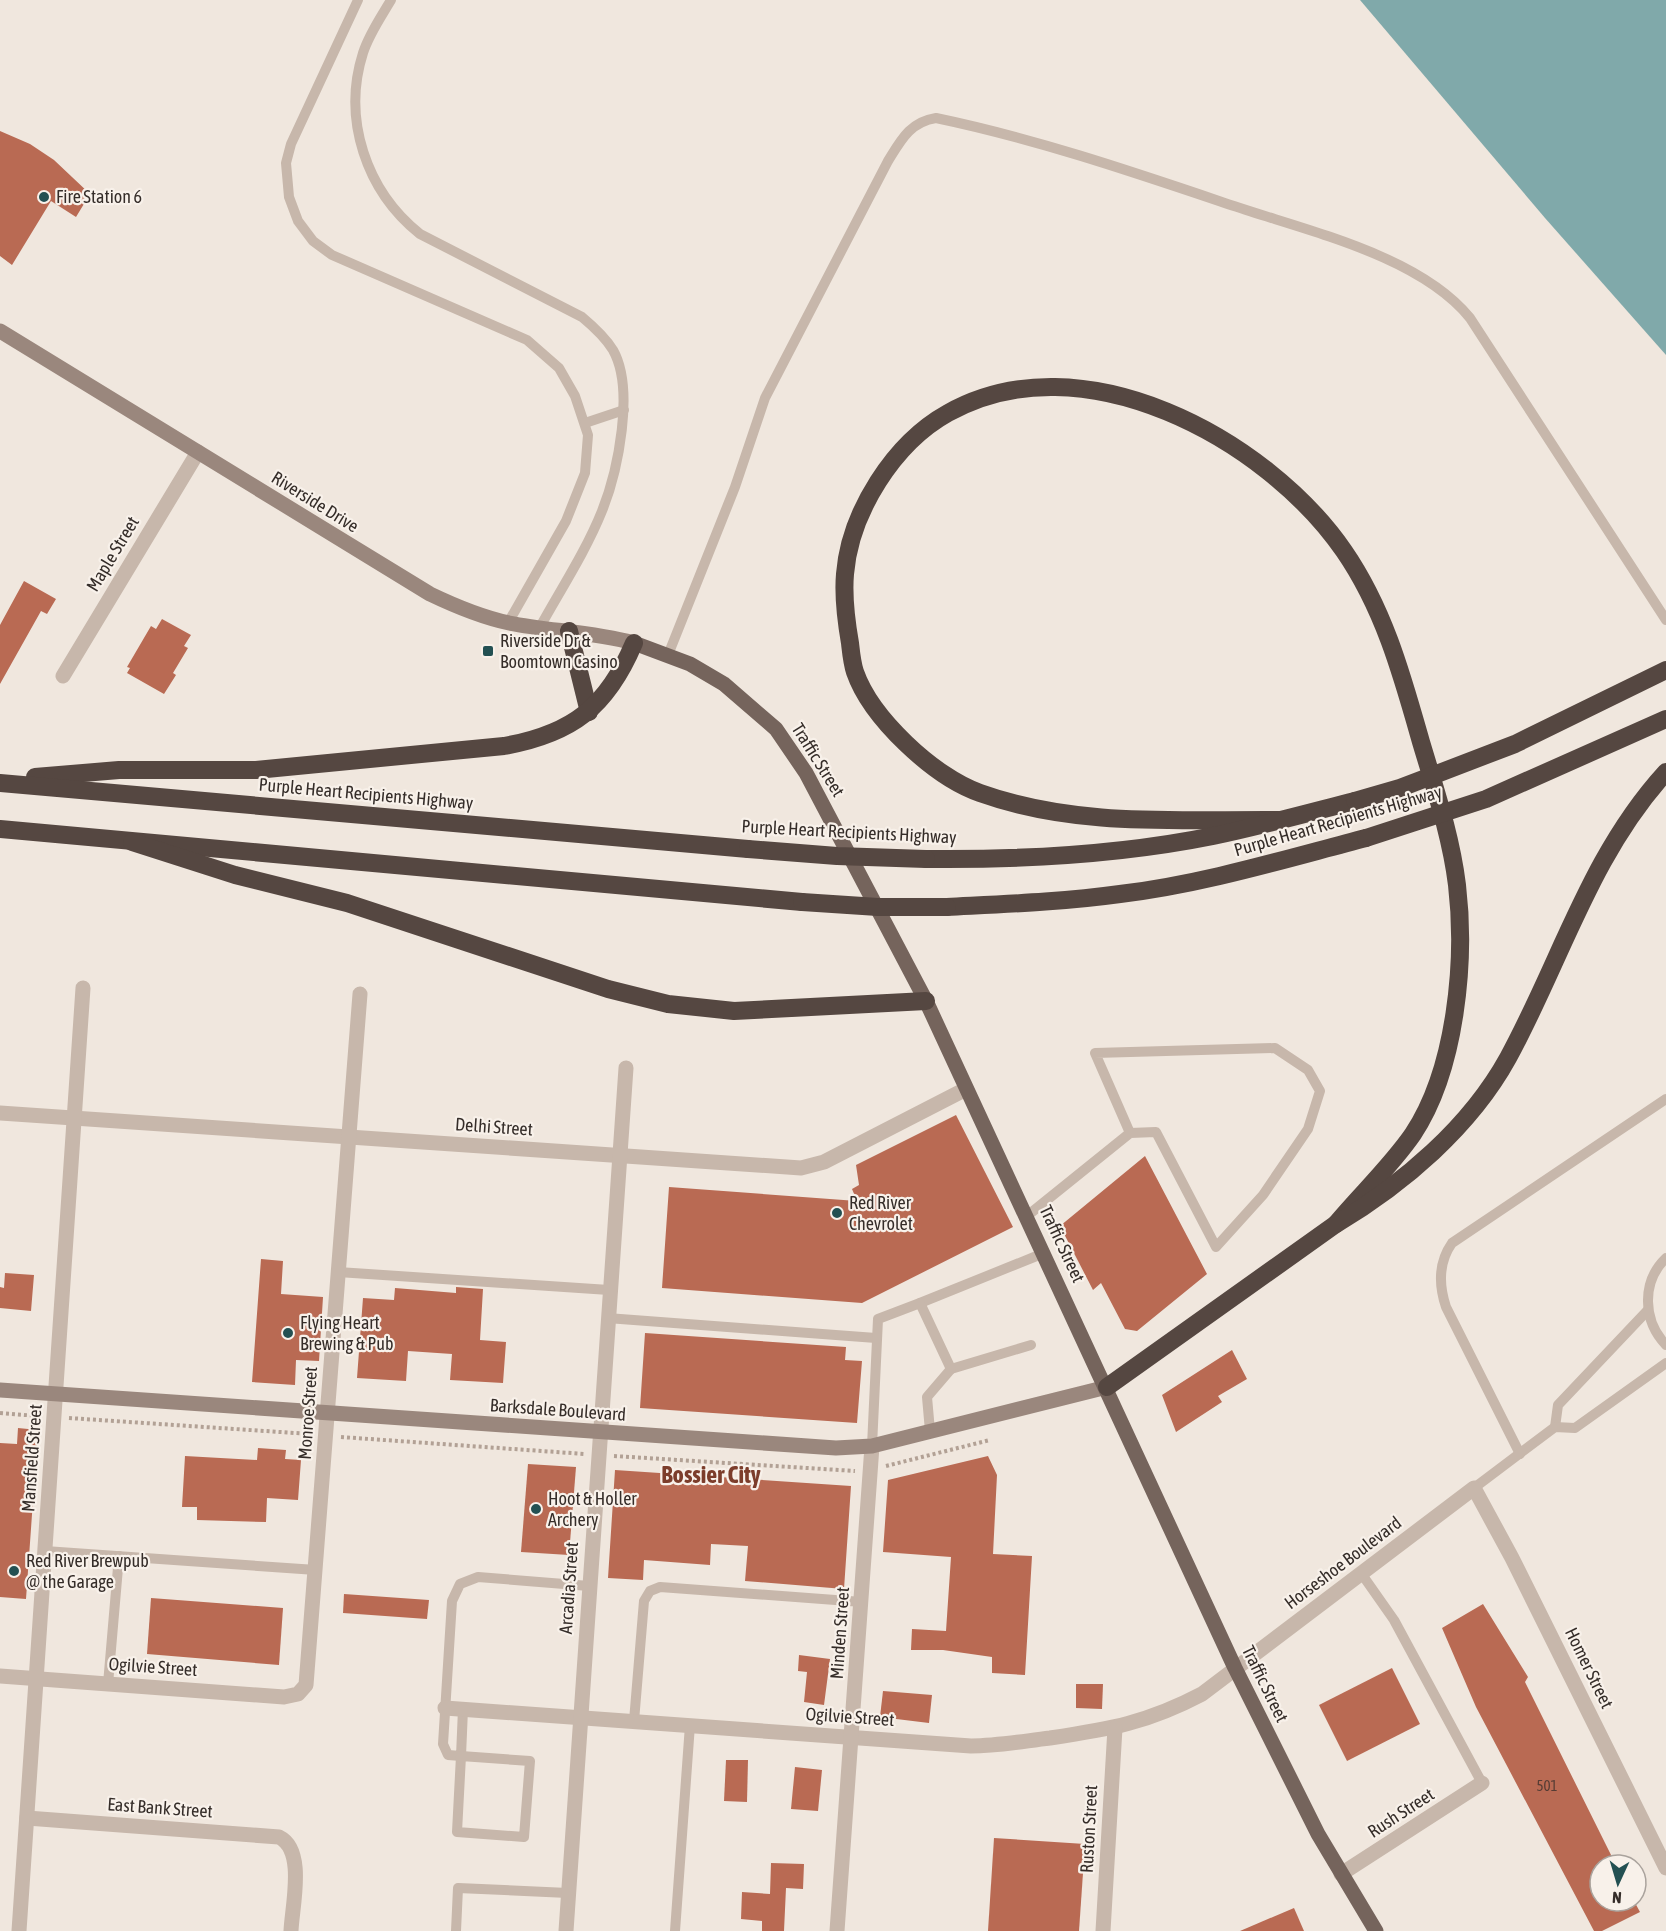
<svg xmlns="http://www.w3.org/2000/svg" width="1666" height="1931" font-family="'Asap Condensed',sans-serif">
	<rect width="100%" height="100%" fill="#f0e7de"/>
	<path fill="#80a9aa" d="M 1360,0 L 1666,0 L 1666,355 L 1545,218 Z"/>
	<g fill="#b96a53">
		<path d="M 0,131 L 30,144 L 54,160 L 90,194 L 76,217 L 51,201 L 12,265 L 0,256 Z"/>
		<path d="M 24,581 L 56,599 L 47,614 L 41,611 L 0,684 L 0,625 Z"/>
		<path d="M 162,619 L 191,635 L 184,646 L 188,648 L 173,673 L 176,675 L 164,694 L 127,673 L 130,668 L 127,667 L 151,626 L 156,629 Z"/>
		<path d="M 956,1115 L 1013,1227 L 862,1303 L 662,1288 L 669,1187 L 857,1201 L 852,1189 L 859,1185 L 856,1165 Z"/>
		<path d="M 1145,1156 L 1207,1274 L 1137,1331 L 1125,1329 L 1101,1283 L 1093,1290 L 1060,1226 Z"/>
		<path d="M 261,1259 L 283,1261 L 281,1294 L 323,1297 L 319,1361 L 296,1360 L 295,1385 L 252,1382 Z"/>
		<path d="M 5,1273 L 34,1275 L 31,1311 L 0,1308 L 0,1287 L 4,1288 Z"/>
		<path d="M 456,1287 L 483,1289 L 480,1340 L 506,1342 L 503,1383 L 450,1380 L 452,1354 L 408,1351 L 406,1381 L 357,1378 L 363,1298 L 394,1300 L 395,1288 L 456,1293 Z"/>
		<path d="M 645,1333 L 846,1347 L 845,1360 L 862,1361 L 857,1423 L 640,1408 Z"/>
		<path d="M 1232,1350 L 1247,1379 L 1218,1396 L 1222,1402 L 1176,1432 L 1162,1395 Z"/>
		<path d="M 18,1428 L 38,1430 L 26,1599 L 0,1597 L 0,1443 L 17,1444 Z"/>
		<path d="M 258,1448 L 286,1450 L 285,1459 L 301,1460 L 298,1500 L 267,1498 L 266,1522 L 197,1520 L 197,1507 L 182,1507 L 185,1456 L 257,1460 Z"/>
		<path d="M 988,1456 L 997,1475 L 993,1554 L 1032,1556 L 1025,1675 L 992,1673 L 992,1657 L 943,1650 L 911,1650 L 912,1629 L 946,1631 L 951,1557 L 883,1552 L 888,1480 Z"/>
		<path d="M 528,1464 L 576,1467 L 569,1555 L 521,1552 Z"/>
		<path d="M 615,1470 L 851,1486 L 844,1589 L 745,1581 L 748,1546 L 711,1544 L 710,1565 L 644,1560 L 643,1580 L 608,1578 Z"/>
		<path d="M 344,1594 L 429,1600 L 427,1619 L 343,1613 Z"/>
		<path d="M 151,1598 L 283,1608 L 279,1665 L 147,1654 Z"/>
		<path d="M 1483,1604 L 1528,1677 L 1525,1682 L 1616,1865 L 1600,1865 L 1600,1901 L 1634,1901 L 1640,1912 L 1602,1931 L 1594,1931 L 1476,1707 L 1442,1628 Z"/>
		<path d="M 799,1655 L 830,1659 L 824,1705 L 804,1702 L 807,1672 L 798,1671 Z"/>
		<path d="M 1392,1668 L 1420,1724 L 1347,1761 L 1319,1705 Z"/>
		<path d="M 1076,1684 L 1103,1684 L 1102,1709 L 1076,1708 Z"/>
		<path d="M 883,1691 L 932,1695 L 929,1723 L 880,1717 Z"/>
		<path d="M 726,1760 L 748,1760 L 747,1802 L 724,1801 Z"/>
		<path d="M 795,1767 L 822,1770 L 818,1811 L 791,1809 Z"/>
		<path d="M 994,1838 L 1085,1844 L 1079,1931 L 988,1931 Z"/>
		<path d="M 771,1863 L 804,1864 L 803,1889 L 786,1888 L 784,1931 L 762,1931 L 762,1921 L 741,1919 L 742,1892 L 770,1894 Z"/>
		<path d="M 1294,1908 L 1304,1931 L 1240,1931 Z"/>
	</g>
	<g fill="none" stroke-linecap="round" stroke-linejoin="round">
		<g stroke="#b2a195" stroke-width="4" stroke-dasharray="3 3" stroke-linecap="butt">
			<path d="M 0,1413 L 38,1416"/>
			<path d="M 69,1418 L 310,1434"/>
			<path d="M 341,1437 L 585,1454"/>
			<path d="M 614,1456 L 855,1471"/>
			<path d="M 886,1466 L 990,1440"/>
		</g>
		<g stroke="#c7b7ab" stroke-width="10">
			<path d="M 358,0 L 291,144 L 286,163 L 289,197 L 298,221 L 313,241 L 332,255 L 527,340 L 559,368 L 575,396 L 588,435 L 585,473 L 566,521 L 508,623"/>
			<path d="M 391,0 C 381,17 369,34 363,53 C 342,119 366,191 420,234 L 582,317 C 594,327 605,337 613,350 C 635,389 618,471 602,511 C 586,551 561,589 540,627"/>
			<path d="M 585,423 L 624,410"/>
			<path d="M 668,655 L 735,487 L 765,398 L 888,161 C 901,140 910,122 936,118 C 1037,139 1136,173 1234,206 C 1308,231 1420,256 1470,318 L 1666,620"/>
			<path d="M 1027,1216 L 1130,1133 L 1095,1053 L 1275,1048 L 1308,1070 L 1320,1091 L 1308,1129 L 1263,1195 L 1216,1247 L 1156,1132 L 1130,1133"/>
			<path d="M 1666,1258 C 1641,1282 1643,1321 1666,1345"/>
			<path d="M 338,1272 L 609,1290"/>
			<path d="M 607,1318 L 876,1338"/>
			<path d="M 951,1369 L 1031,1345"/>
			<path d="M 1555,1427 L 1558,1405 L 1648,1310"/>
			<path d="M 930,1431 L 927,1397 L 951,1369 L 920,1303 L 1044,1253"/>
			<path d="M 872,1446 L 878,1319 L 920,1303"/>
			<path d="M 1520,1454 L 1446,1307 C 1439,1286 1438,1263 1452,1243 L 1666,1099"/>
			<path d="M 1474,1488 L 1555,1427 L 1575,1428 L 1666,1363"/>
			<path d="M 45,1551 L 316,1570"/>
			<path d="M 1361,1573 L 1394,1620 L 1482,1783"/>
			<path d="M 108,1684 L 119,1556"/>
			<path d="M 463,1709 L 461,1756 L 448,1755 L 443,1744 L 452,1601 L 460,1584 L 478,1577 L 589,1586"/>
			<path d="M 634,1721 L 644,1601 L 650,1591 L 660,1587 L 862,1602"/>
			<path d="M 461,1756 L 530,1761 L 524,1837 L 457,1832 Z"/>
			<path d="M 456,1931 L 458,1888 L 568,1893"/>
			<path d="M 675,1931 L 690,1725"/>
		</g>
		<g stroke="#c7b7ab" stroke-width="15">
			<path d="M 63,676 L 198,452"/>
			<path d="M 0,1113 L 801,1168 L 824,1162 L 966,1089"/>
			<path d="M 0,1676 L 284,1697 L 298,1694 L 306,1685 L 360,994"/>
			<path d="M 445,1708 L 971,1746 C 998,1746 1024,1741 1050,1738 C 1110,1729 1147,1723 1202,1694 L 1474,1488 L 1512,1558 L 1666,1868"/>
			<path d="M 27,1818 L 279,1837 C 306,1850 292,1906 291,1931"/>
			<path d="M 1341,1874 L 1482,1783"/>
			<path d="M 19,1931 L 83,988"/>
			<path d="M 566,1931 L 626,1068"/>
			<path d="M 837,1931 L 872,1446"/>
			<path d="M 1103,1931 L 1115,1728"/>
		</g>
		<g stroke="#9a877d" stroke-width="15">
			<path d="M 0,331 L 430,594 C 455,606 481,617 509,623 C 550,631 593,632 634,643"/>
			<path d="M 0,1390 L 836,1448 L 872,1446 L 1107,1387"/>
		</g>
		<path stroke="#75645c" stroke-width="15" d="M 634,643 L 690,664 L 724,684 L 776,729 L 806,773 L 926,1001 L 1235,1668 L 1318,1834 L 1376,1931"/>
		<g stroke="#554741" stroke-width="18">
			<path d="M 569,631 L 589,712"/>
			<path d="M 35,777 L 119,770 L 256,770 L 504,746 C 572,734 607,707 634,643"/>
			<path d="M 0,783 L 748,849"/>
			<path d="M 1282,820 C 1180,819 1078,828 980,793 C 934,777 871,718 855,672 C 852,663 851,652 850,643 C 846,620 843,597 845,574 C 850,512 894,443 948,413 C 1081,338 1266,438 1344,551 C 1384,609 1402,675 1421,742 C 1435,789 1451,836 1457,885 C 1466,961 1456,1069 1413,1134 C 1391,1166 1361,1194 1336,1224"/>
			<path d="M 0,829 L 802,902"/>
			<path d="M 132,842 L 235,875 L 347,903 L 608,989 L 668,1004 L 734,1011 L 926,1001"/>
			<path d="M 926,859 C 1021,860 1119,855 1213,836 C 1261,826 1308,813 1355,801"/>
			<path d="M 947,907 C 1005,904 1062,902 1120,894 C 1203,884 1285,859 1366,838"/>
			<path d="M 1107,1387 L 1336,1224 C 1403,1184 1470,1127 1508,1058 C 1561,961 1590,855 1666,772"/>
		</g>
		<g stroke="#554741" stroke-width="18">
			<path d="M 1355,801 L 1400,788 L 1515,744 L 1666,670"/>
			<path d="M 1366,838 L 1486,799 L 1666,719"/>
			<path d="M 748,849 L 837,856 L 926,859"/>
			<path d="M 802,902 L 878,907 L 947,907"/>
		</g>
	</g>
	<g fill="#235052" stroke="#f8f1ea" stroke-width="2">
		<circle cx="44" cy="197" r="6"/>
		<rect x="482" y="645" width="12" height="12" rx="3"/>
		<circle cx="837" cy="1213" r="6"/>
		<circle cx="288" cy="1333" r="6"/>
		<circle cx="536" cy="1509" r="6"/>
		<circle cx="14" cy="1571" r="6"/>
	</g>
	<g text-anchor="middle" stroke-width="4.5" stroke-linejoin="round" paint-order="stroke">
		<g font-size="15" fill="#563c34">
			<text x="1547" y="1791">501</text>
		</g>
		<g font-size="18" fill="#352d29" stroke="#f8f1ea" text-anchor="start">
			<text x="56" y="203">Fire Station 6</text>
			<text x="500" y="647">Riverside Dr &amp;<tspan x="500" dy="21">Boomtown Casino</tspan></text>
			<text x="849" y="1209">Red River<tspan x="849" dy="21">Chevrolet</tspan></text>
			<text x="300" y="1329">Flying Heart<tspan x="300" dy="21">Brewing &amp; Pub</tspan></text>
			<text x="548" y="1505">Hoot &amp; Holler<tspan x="548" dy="21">Archery</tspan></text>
			<text x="26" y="1567">Red River Brewpub<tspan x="26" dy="21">@ the Garage</tspan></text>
		</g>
		<g font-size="18" fill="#352d29" stroke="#f8f1ea">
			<text transform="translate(315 502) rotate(32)" y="6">Riverside Drive</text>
			<text transform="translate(113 554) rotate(-59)" y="6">Maple Street</text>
			<text transform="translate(818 760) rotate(58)" y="6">Traffic Street</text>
			<text transform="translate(366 794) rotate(5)" y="6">Purple Heart Recipients Highway</text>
			<text transform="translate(1338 821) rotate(-16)" y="6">Purple Heart Recipients Highway</text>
			<text transform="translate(849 832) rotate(3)" y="6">Purple Heart Recipients Highway</text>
			<text transform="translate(494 1127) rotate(4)" y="6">Delhi Street</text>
			<text transform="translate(1062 1244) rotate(65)" y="6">Traffic Street</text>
			<text transform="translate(558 1410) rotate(4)" y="6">Barksdale Boulevard</text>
			<text transform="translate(308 1413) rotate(-86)" y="6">Monroe Street</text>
			<text transform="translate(32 1458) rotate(-86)" y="6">Mansfield Street</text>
			<text transform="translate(1343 1563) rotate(-37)" y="6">Horseshoe Boulevard</text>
			<text transform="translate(569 1588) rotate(-86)" y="6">Arcadia Street</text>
			<text transform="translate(840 1633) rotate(-86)" y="6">Minden Street</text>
			<text transform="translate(153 1667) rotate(4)" y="6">Ogilvie Street</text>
			<text transform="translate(1589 1668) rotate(64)" y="6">Homer Street</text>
			<text transform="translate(1265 1684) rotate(64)" y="6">Traffic Street</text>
			<text transform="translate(850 1717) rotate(4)" y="6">Ogilvie Street</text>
			<text transform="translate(160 1808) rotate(4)" y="6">East Bank Street</text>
			<text transform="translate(1401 1813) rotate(-33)" y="6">Rush Street</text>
			<text transform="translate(1089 1829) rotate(-87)" y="6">Ruston Street</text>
		</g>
		<g font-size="24" font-weight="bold" fill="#7c3d2b" stroke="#f8f1ea">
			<text x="711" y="1483">Bossier City</text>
		</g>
	</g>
	<g transform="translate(1618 1883) rotate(184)"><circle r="28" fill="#f8f1ea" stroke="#aaa39d" stroke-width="1.5"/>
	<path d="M0-4.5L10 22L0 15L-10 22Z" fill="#235052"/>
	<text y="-9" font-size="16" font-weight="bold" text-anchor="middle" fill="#352d29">N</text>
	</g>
</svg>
